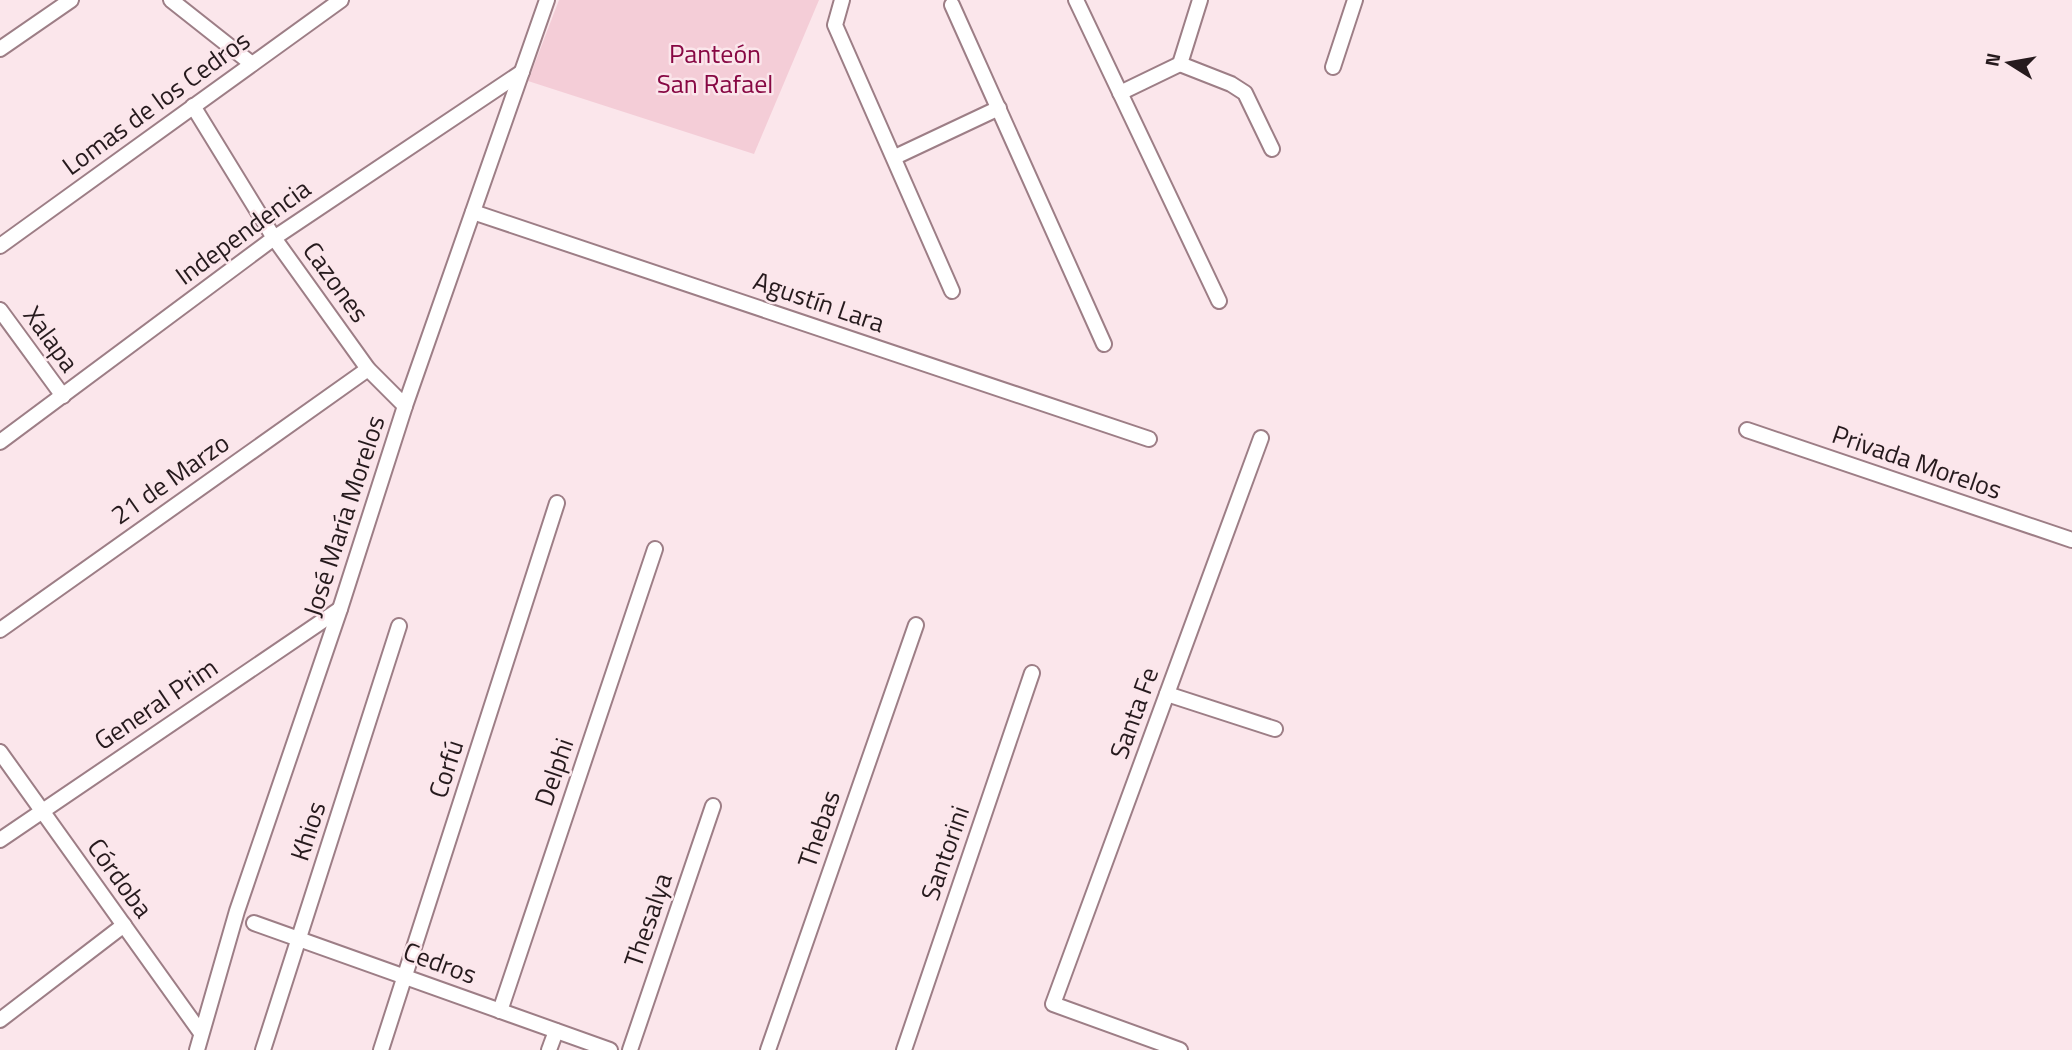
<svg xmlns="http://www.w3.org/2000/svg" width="2072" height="1050" font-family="'Titillium Web',sans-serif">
	<rect width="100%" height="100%" fill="#fbe6eb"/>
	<path fill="#f4cdd7" d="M 559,0 L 819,0 L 754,154 L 528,81 Z"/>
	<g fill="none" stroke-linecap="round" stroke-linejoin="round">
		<g stroke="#9d7e86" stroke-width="18">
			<g id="minor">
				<path d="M 171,0 L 252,64"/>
				<path d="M 842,0 L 835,25 L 952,291"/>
				<path d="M 1076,0 L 1219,301"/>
				<path d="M 1200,0 L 1180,64 L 1231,84 L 1245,93 L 1272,149"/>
				<path d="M 952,5 L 1104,344"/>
				<path d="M 0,49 L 71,0"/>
				<path d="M 1333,67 L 1355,0"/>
				<path d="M 1120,93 L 1180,64"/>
				<path d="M 193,106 L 274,238 L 368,369 L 405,406"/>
				<path d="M 895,157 L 999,108"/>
				<path d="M 473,212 L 1149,439"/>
				<path d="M 0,246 L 341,0"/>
				<path d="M 0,310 L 63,396"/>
				<path d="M 1747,430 L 2072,540"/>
				<path d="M 0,442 L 274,238 L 522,72"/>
				<path d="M 0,630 L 368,369"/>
				<path d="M 1167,694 L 1275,729"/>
				<path d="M 0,752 L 201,1033"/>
				<path d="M 0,840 L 340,609"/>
				<path d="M 254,923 L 610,1050"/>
				<path d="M 500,1011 L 655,549"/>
				<path d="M 0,1020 L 124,925"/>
				<path d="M 197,1050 L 237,911 L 340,609 L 405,406 L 547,0"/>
				<path d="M 263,1050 L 399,626"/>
				<path d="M 381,1050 L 557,503"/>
				<path d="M 549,1050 L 556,1031"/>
				<path d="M 630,1050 L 713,806"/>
				<path d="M 768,1050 L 916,625"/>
				<path d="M 904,1050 L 1032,673"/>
				<path d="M 1180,1050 L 1053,1004 L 1261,438"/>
			</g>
		</g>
		<use href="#minor" stroke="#fff" stroke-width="14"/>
	</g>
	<g text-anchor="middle" stroke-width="5" stroke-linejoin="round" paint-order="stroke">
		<g font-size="26" fill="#870743" stroke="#fbe6eb">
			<text x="715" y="63">Panteón<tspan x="715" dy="30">San Rafael</tspan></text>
		</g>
		<g font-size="26" fill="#261a1d" stroke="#fbe6eb">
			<text transform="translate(156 103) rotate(-36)" y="9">Lomas de los Cedros</text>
			<text transform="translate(243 232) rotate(-36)" y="9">Independencia</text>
			<text transform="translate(336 282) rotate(54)" y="9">Cazones</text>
			<text transform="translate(819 302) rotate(19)" y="9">Agustín Lara</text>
			<text transform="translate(51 339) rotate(54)" y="9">Xalapa</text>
			<text transform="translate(1917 462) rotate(19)" y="9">Privada Morelos</text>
			<text transform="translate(170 479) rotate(-35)" y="9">21 de Marzo</text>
			<text transform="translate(344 516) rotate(-72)" y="9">José María Morelos</text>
			<text transform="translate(156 704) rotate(-34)" y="9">General Prim</text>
			<text transform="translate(1134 713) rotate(-70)" y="9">Santa Fe</text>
			<text transform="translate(446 769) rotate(-72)" y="9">Corfú</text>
			<text transform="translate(554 772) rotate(-71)" y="9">Delphi</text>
			<text transform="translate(819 829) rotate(-71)" y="9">Thebas</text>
			<text transform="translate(308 831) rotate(-72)" y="9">Khios</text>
			<text transform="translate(945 853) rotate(-71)" y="9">Santorini</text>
			<text transform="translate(120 878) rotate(54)" y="9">Córdoba</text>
			<text transform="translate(648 920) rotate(-71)" y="9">Thesalya</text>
			<text transform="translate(440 963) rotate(20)" y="9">Cedros</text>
		</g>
	</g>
	<g transform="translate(2009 63) rotate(281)" stroke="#fbe6eb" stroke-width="5" paint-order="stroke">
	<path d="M0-5L12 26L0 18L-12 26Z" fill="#261a1d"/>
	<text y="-10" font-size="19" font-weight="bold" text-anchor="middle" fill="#261a1d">N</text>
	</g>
</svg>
